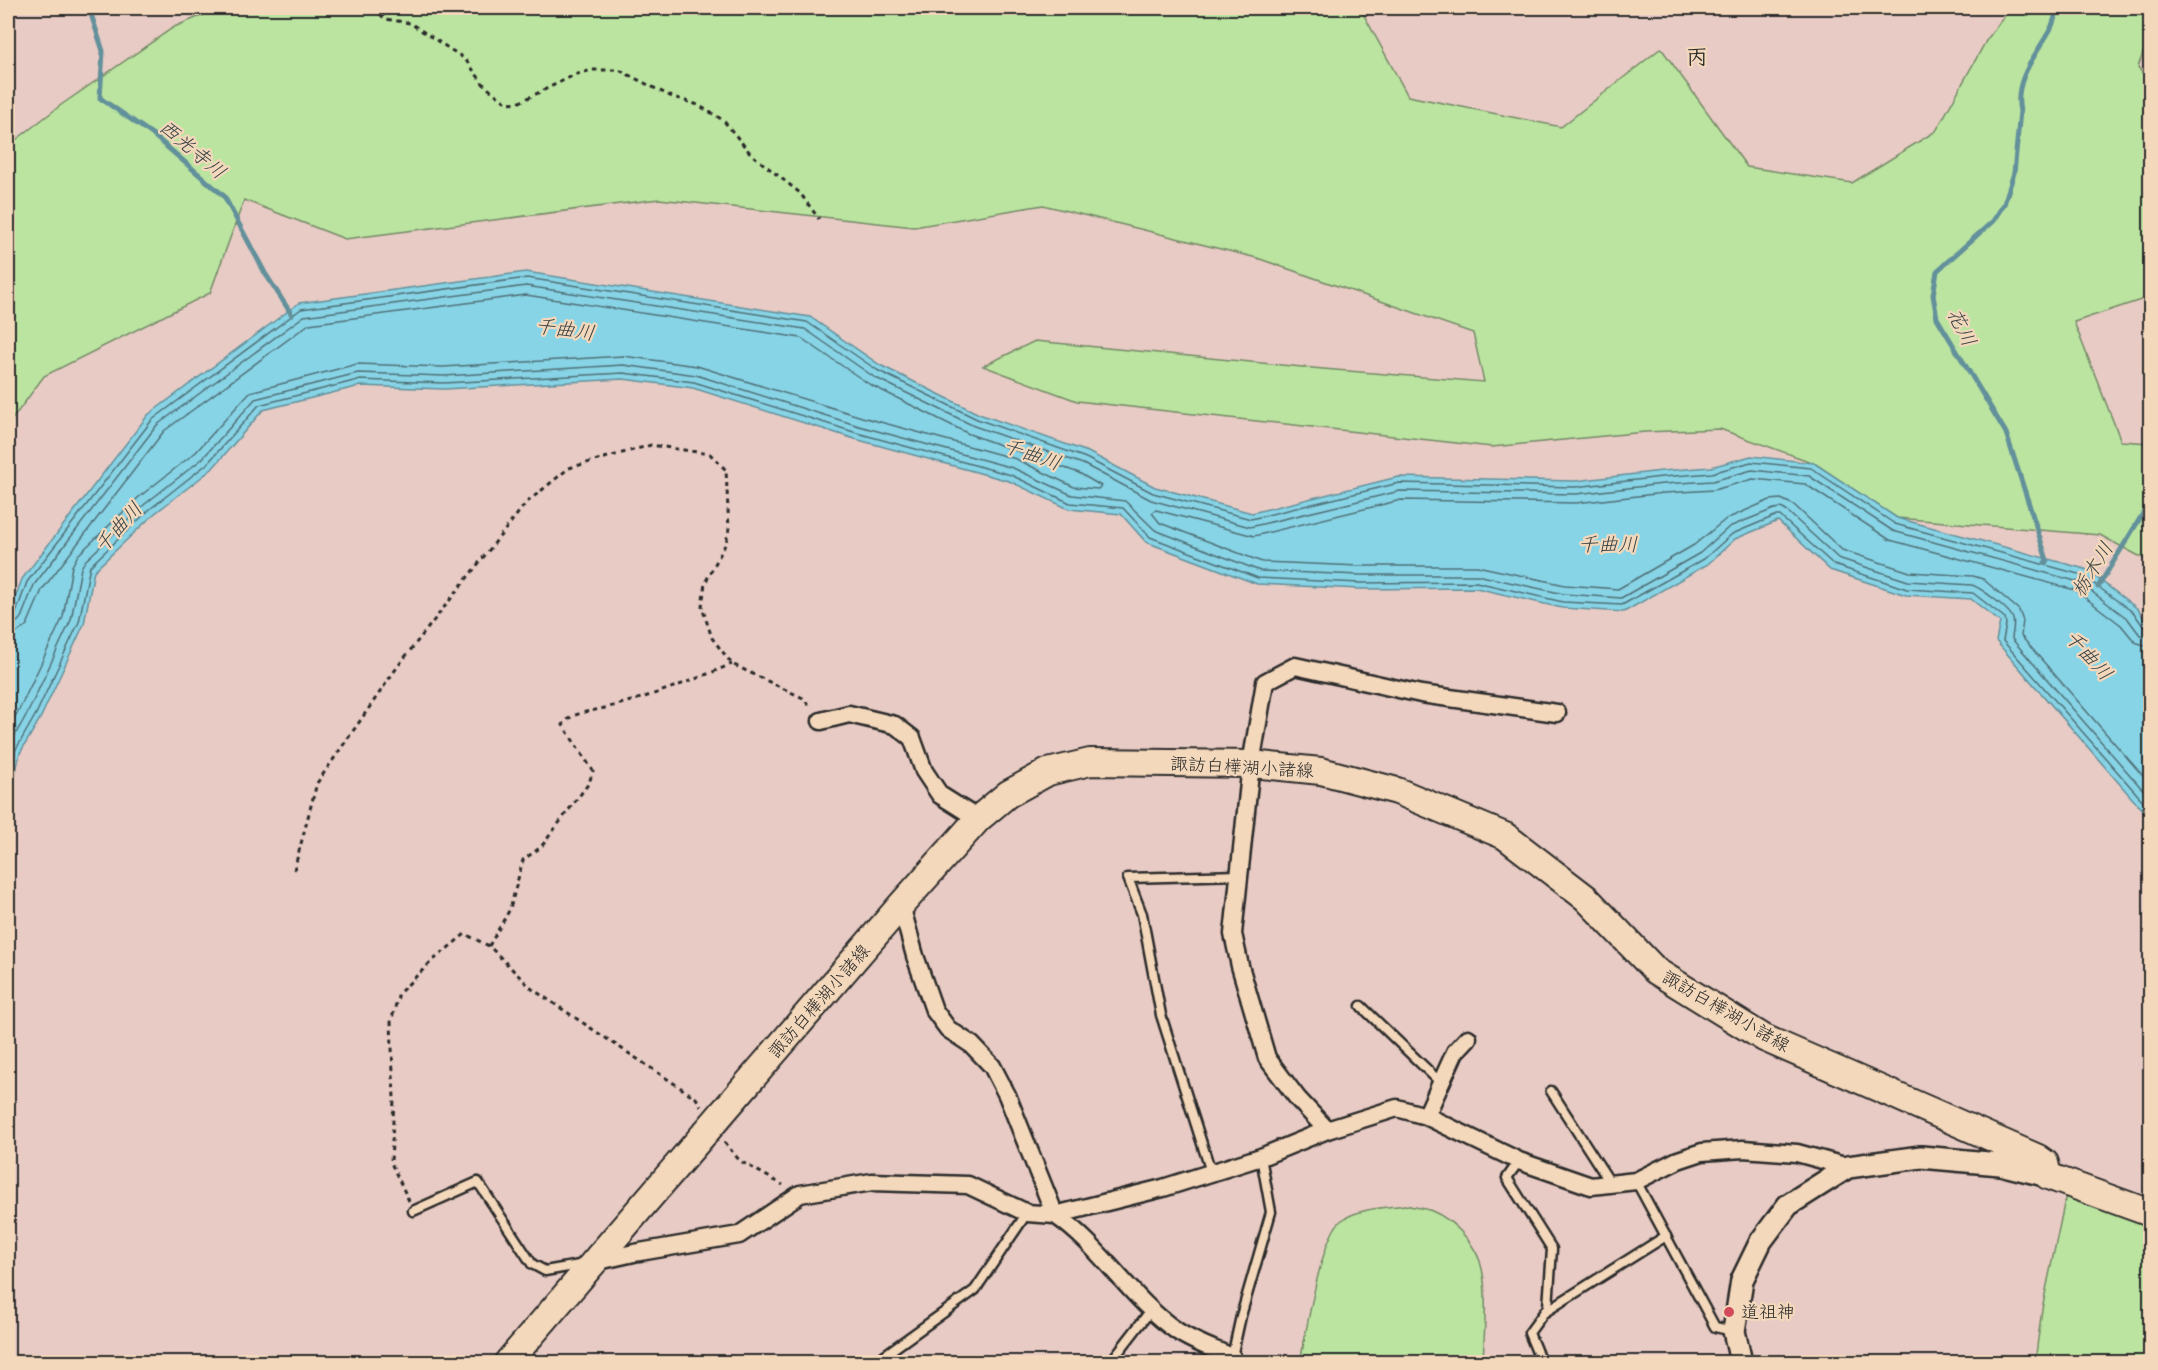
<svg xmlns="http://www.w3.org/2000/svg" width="2158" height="1370" font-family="'Balsamiq Sans','Klee One',sans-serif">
	<rect width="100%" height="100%" fill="#e8cbc4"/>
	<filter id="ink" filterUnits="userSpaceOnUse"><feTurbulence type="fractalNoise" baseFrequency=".0167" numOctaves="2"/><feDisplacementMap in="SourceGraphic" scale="12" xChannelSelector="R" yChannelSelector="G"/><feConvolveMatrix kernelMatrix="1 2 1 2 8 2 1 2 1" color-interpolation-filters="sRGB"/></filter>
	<g filter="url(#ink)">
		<g fill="#bbe4a0" stroke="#738866" stroke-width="1.5">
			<path d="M 220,8 L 1360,8 L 1408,96 L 1561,127 L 1661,48 L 1747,167 L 1852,183 L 1936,131 L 1986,41 L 2010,8 L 2150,8 L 2150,33 L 2138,67 L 2150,83 L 2150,297 L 2074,322 L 2121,441 L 2150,443 L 2150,562 L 2100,535 L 1897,518 L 1814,463 L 1720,429 L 1645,432 L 1492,447 L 1077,401 L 983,366 L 1035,341 L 1323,369 L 1484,382 L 1473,333 L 1257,258 L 1043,205 L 914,227 L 659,199 L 345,239 L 244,200 L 210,293 L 44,376 L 8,425 L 8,146 L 61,105 L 174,27 Z"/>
			<path d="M 2066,1195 L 2150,1226 L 2150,1362 L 2035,1362 L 2042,1309 Z"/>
			<path d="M 1405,1205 C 1413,1207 1424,1208 1432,1211 C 1454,1220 1478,1246 1482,1269 C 1488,1295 1484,1336 1483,1362 L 1300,1362 C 1306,1335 1321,1234 1342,1220 C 1360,1208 1384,1208 1405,1205 Z"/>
		</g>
		<g fill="#87d4e6" stroke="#62909b" stroke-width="1.5">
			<path d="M 526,272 L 810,317 L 880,365 L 979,414 L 1088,452 L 1155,487 L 1252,513 L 1398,477 L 1575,481 L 1662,471 L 1711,467 L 1751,456 L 1814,463 L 1897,518 L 2085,569 L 2138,609 L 2150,628 L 2150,819 L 1996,641 L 2000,622 L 1971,599 L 1906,595 L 1830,570 L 1778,521 L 1735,539 L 1708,564 L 1624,612 L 1562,608 L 1476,588 L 1360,589 L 1257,584 L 1146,542 L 1121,514 L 1069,509 L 1009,481 L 855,439 L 693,388 L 623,379 L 444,389 L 360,386 L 263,410 L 212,469 L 154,514 L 94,571 L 84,624 L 41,717 L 20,753 L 8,808 L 8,618 L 22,579 L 148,415 L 299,303 Z"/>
			<path d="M 8,824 L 13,880 L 8,908 Z"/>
		</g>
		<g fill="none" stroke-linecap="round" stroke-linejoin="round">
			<g stroke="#506f76" stroke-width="1.5">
				<path d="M 8,617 L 16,613 L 27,582 L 152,420 L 301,309 L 527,278 L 807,322 L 877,370 L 977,419 L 1086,458 L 1153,493 L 1251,519 L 1399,483 L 1575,487 L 1662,477 L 1712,473 L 1751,462 L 1811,468 L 1895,524 L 2082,575 L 2134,613 L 2145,629 L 2150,630"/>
				<path d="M 8,624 L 16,623 L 21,618 L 34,585 L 157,425 L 304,316 L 526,286 L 805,329 L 874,377 L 974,426 L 1083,464 L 1151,500 L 1250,527 L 1400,491 L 1576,494 L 1663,484 L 1713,481 L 1752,470 L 1809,476 L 1893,531 L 2079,582 L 2128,619 L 2140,635 L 2150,638"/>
				<path d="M 8,633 L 18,632 L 27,625 L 42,590 L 164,431 L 309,324 L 526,295 L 801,338 L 869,384 L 969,434 L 1079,473 L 1101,486 L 1098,489 L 1074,487 L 1016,459 L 862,417 L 697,366 L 623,356 L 443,367 L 357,364 L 250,392 L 196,452 L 139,497 L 78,555 L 72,566 L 63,617 L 21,706 L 8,730"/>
				<path d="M 2150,647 L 2135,642 L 2121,625 L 2075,590 L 1890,540 L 1805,484 L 1753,479 L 1714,490 L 1664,493 L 1576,503 L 1401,500 L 1254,536 L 1156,510 L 1152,513 L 1160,523 L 1262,562 L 1360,566 L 1477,566 L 1565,585 L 1618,589 L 1694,545 L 1726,519 L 1770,500 L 1781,499 L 1794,505 L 1842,550 L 1910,572 L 1973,576 L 1983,579 L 2019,610 L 2023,621 L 2021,636 L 2150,784"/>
				<path d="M 8,748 L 29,710 L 71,620 L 81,568 L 85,561 L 145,504 L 202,459 L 255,399 L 358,373 L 444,376 L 623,365 L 696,375 L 859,426 L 1013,468 L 1072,495 L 1125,501 L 1155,530 L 1260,571 L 1360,575 L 1477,575 L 1564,594 L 1621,598 L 1700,553 L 1729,527 L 1774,509 L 1781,508 L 1788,512 L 1838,558 L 1908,581 L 1972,585 C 1981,588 2011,610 2013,619 C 2015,626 2012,633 2012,639 L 2150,798"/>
				<path d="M 8,781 L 15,751 L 36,714 L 79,622 L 90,566 L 150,509 L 207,464 L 259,405 L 358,380 L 444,383 L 623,373 L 694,382 L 857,433 L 1011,475 L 1070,503 L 1123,508 L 1150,537 L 1258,578 L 1360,583 L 1476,582 L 1563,602 L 1622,605 L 1704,559 L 1732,534 L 1775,516 L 1780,516 L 1834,565 L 1907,589 L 1973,593 L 2005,618 L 2006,624 L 2003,641 L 2150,809"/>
			</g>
			<g stroke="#62909b" stroke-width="5">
				<path d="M 89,8 L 103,51 L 100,98 L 152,134 L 224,196 L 265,273 L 292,315"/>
				<path d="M 2045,563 L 2047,560 L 2006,433 L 1937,318 L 1933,295 L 1937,271 L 1993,221 L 2004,204 L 2014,173 L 2020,111 C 2013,81 2036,55 2050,30 C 2054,23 2055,15 2058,8"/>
				<path d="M 2098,587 L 2150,502"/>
			</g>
			<g stroke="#2b2b2b" stroke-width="13">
				<g id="service">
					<path d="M 1361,1006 L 1441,1083"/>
					<path d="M 1551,1091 L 1611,1184"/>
					<path d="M 1519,1161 L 1507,1178 L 1552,1249 L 1548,1307 L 1529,1333 L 1541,1362"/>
					<path d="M 1211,1172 L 1161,1015 L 1142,914 L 1128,878 L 1240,875"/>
					<path d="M 1636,1181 L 1715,1327 L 1733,1331"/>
					<path d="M 413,1211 L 478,1182 L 532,1264 L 545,1271 L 585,1264"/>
					<path d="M 1545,1312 L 1666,1236"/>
					<path d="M 1232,1357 L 1241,1316 L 1271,1212 L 1261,1157"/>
					<path d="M 875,1362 L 975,1290 L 1027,1213"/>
					<path d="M 1113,1362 L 1113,1359 L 1151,1310"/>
				</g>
			</g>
			<g stroke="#2b2b2b" stroke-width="21">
				<g id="minor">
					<path d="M 821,721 L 849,714 L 895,725 L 912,738 L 924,771 L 940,795 L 978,819"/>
					<path d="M 901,905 L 915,956 L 934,1010 L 948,1029 L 972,1045 L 992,1066 L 1007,1095 L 1055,1215 C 1102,1247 1130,1299 1177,1331 C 1193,1342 1214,1349 1232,1357 L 1233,1362"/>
					<path d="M 1426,1116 L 1455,1052 L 1468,1038"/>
					<path d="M 1327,1130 L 1298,1099 L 1267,1058 L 1240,966 L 1233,934 L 1251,764 L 1265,682 L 1295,666 L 1421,694 L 1557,713"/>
					<path d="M 594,1262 L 634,1253 L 739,1235 L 800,1194 L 872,1182 L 968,1185 L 1027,1213 L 1055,1215 L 1163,1188 L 1261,1157 L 1327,1130 L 1397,1108 L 1426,1116 L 1519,1161 L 1591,1186 L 1636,1181 L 1678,1160 L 1702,1152 L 1743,1149 L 1797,1153 L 1848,1167"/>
				</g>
			</g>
			<g stroke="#2b2b2b" stroke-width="26">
				<path id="tertiary" d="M 1741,1362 L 1734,1331 L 1742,1280 L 1761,1241 L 1788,1205 L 1848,1167 L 1921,1157 L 2000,1164 L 2048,1176"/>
			</g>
			<g stroke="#2b2b2b" stroke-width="30">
				<path id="primary" d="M 508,1362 L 901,905 L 978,819 L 1008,794 L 1048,772 L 1090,762 L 1251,764 L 1321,771 L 1397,791 L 1505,836 L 1586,898 L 1656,971 L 1764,1038 L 2038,1158 L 2045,1163 L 2048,1176 L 2150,1213"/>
			</g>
			<g stroke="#2b2b2b" stroke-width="3" stroke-dasharray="4.5 4.5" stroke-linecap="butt">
				<path d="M 374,8 L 385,19 L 410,23 L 465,59 L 485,86 L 507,103 L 520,102 L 574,75 L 592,70 L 619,70 L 670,96 L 698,105 L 723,120 L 751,154 L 800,193 L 819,219"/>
				<path d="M 294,870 L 317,783 L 398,666 L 526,503 L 569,468 L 651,445 L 710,454 L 726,470 L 729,529 L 726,543 L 705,583 L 702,607 L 712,638 L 732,664 L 803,698 L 811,708"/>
				<path d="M 489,946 L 510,909 L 523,860 L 541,847 L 589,783 L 593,771 L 563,725 C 570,713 587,712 600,709 C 645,699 689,682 732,664"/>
				<path d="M 724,1142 L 740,1161 L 783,1185"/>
				<path d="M 409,1201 L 391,1163 L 394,1099 L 391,1022 L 399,993 L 431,962 L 465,934 L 489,946 L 532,989 L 696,1098 L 701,1106"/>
			</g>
			<use href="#service" stroke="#f4d8bb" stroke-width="8"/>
			<use href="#minor" stroke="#f4d8bb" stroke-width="16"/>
			<use href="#tertiary" stroke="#f4d8bb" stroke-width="21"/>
			<use href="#primary" stroke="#f4d8bb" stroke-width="26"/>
		</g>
	</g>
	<circle fill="#d1495b" stroke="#f4d8bb" stroke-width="2" cx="1729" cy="1312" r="6"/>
	<g text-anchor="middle" stroke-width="4.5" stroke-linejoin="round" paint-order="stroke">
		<g font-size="18" fill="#2b2b2b" stroke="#f4d8bb">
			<text transform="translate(1242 767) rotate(3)" y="6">諏訪白樺湖小諸線</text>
			<text transform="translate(819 1001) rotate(-49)" y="6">諏訪白樺湖小諸線</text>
			<text transform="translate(1726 1011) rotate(30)" y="6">諏訪白樺湖小諸線</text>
		</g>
		<g font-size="18" fill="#2b2b2b" stroke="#f4d8bb" text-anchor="start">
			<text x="1741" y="1318">道祖神</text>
		</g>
		<g font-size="20" font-style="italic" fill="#394447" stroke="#f4d8bb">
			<text transform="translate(193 149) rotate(40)" y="7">西光寺川</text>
			<text transform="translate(1962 327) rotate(63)" y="7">花川</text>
			<text transform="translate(565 329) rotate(8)" y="7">千曲川</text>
			<text transform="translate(1032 454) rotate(19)" y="7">千曲川</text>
			<text transform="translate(118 527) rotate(-48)" y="7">千曲川</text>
			<text x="1608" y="551">千曲川</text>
			<text transform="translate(2092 569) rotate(-58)" y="7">栃木川</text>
			<text transform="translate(2089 655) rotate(48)" y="7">千曲川</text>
		</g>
		<g font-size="21" font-weight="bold" fill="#2b2b2b" stroke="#f4d8bb">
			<text x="1697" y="64">丙</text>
		</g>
	</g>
	<rect width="2158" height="1370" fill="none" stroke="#f4d8bb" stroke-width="30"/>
	<rect x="15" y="15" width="2128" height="1340" fill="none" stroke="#2b2b2b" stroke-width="2" filter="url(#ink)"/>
</svg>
